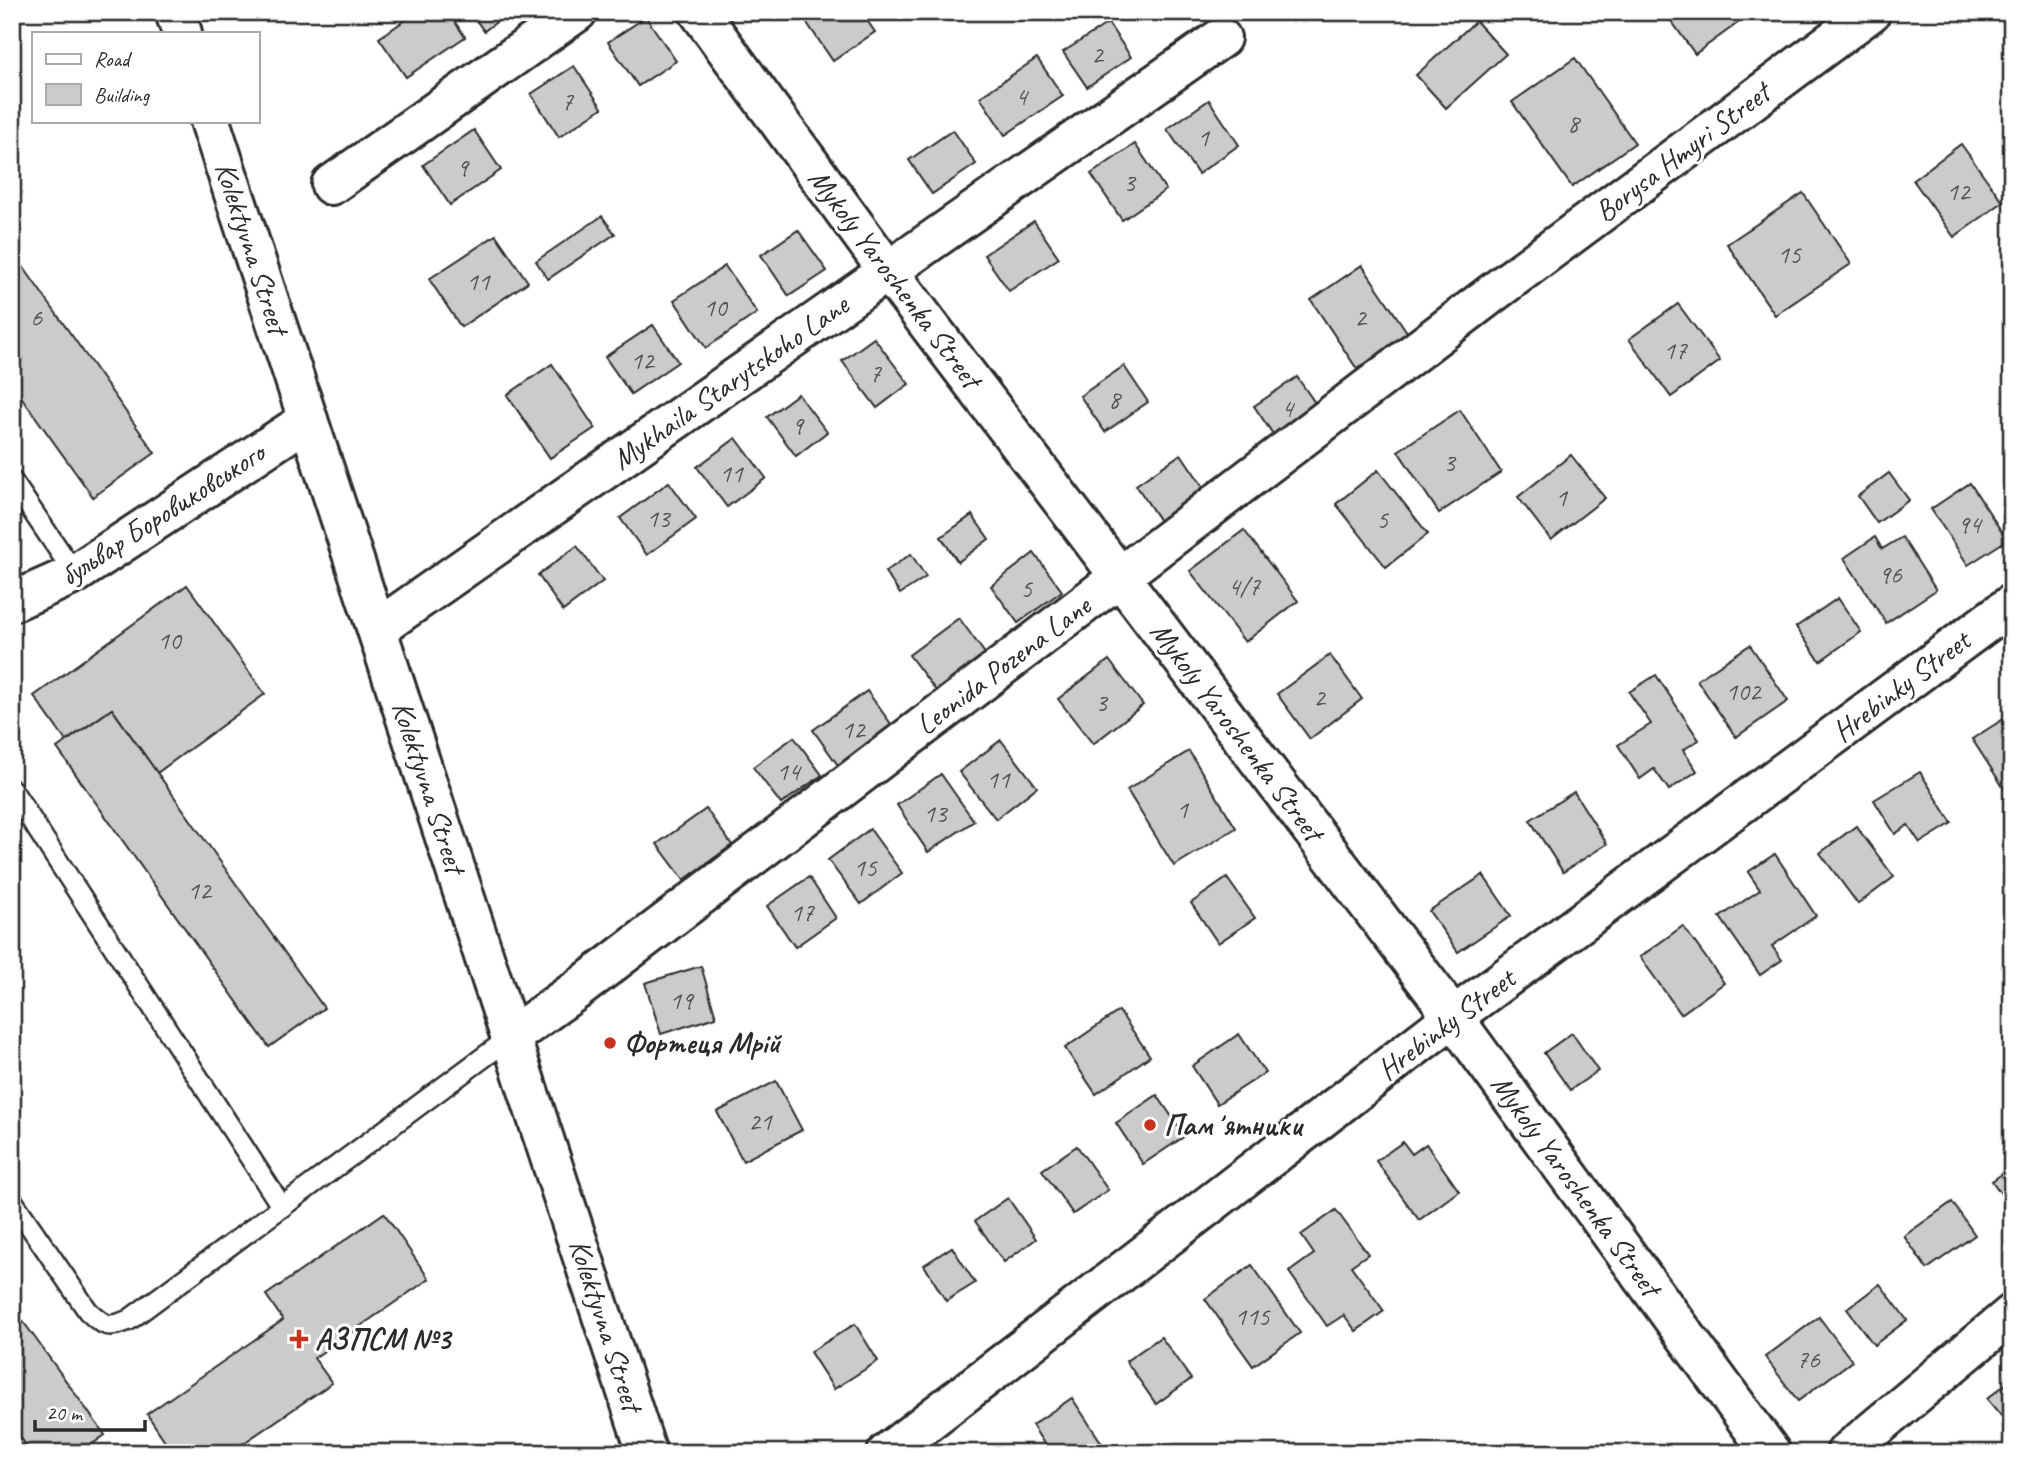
<svg xmlns="http://www.w3.org/2000/svg" width="2024" height="1465" font-family="Caveat,sans-serif">
	<rect width="100%" height="100%" fill="#fff"/>
	<filter id="ink" filterUnits="userSpaceOnUse"><feTurbulence type="fractalNoise" baseFrequency=".0143" numOctaves="2"/><feDisplacementMap in="SourceGraphic" scale="14" xChannelSelector="R" yChannelSelector="G"/><feConvolveMatrix kernelMatrix="1 2 1 2 8 2 1 2 1" color-interpolation-filters="sRGB"/></filter>
	<g filter="url(#ink)">
		<g fill="#cbcbcb" stroke="#2b2b2b" stroke-width="2">
			<path d="M 417,12 L 448,12 L 465,37 L 406,77 L 379,38 Z"/>
			<path d="M 470,12 L 510,12 L 484,31 Z"/>
			<path d="M 816,12 L 861,12 L 875,32 L 833,61 L 805,20 Z"/>
			<path d="M 1665,12 L 1753,12 L 1695,54 Z"/>
			<path d="M 646,17 L 676,61 L 638,86 L 608,42 Z"/>
			<path d="M 1476,21 L 1506,54 L 1446,108 L 1416,75 Z"/>
			<path d="M 1108,23 L 1131,57 L 1087,87 L 1063,52 Z"/>
			<path d="M 1037,58 L 1063,96 L 1005,135 L 980,97 Z"/>
			<path d="M 1575,58 L 1635,143 L 1572,187 L 1512,102 Z"/>
			<path d="M 574,66 L 602,108 L 559,137 L 531,94 Z"/>
			<path d="M 1209,100 L 1239,145 L 1198,174 L 1167,129 Z"/>
			<path d="M 474,130 L 501,170 L 450,205 L 423,165 Z"/>
			<path d="M 953,130 L 976,164 L 932,194 L 909,160 Z"/>
			<path d="M 1135,144 L 1166,190 L 1122,220 L 1091,174 Z"/>
			<path d="M 1961,144 L 2003,202 L 1954,237 L 1913,180 Z"/>
			<path d="M 1803,193 L 1851,264 L 1775,315 L 1727,244 Z"/>
			<path d="M 602,216 L 615,234 L 548,279 L 536,261 Z"/>
			<path d="M 1034,221 L 1059,258 L 1009,291 L 984,255 Z"/>
			<path d="M 798,230 L 827,271 L 789,296 L 761,255 Z"/>
			<path d="M 496,235 L 528,282 L 461,327 L 429,279 Z"/>
			<path d="M 12,251 L 155,453 L 93,497 L 12,384 Z"/>
			<path d="M 1362,265 L 1409,335 L 1357,369 L 1311,300 Z"/>
			<path d="M 725,266 L 757,313 L 706,348 L 674,300 Z"/>
			<path d="M 1678,304 L 1720,361 L 1671,397 L 1629,339 Z"/>
			<path d="M 653,325 L 678,362 L 631,394 L 605,357 Z"/>
			<path d="M 874,338 L 909,384 L 877,408 L 842,361 Z"/>
			<path d="M 552,364 L 595,428 L 550,458 L 507,395 Z"/>
			<path d="M 1124,366 L 1148,402 L 1105,432 L 1080,396 Z"/>
			<path d="M 1297,377 L 1320,410 L 1277,440 L 1254,406 Z"/>
			<path d="M 798,394 L 827,432 L 796,456 L 767,417 Z"/>
			<path d="M 1460,410 L 1501,472 L 1439,513 L 1398,451 Z"/>
			<path d="M 736,438 L 766,478 L 727,507 L 697,467 Z"/>
			<path d="M 1181,454 L 1206,491 L 1160,521 L 1136,485 Z"/>
			<path d="M 1571,455 L 1605,498 L 1551,540 L 1518,497 Z"/>
			<path d="M 1378,470 L 1428,534 L 1386,567 L 1336,504 Z"/>
			<path d="M 1889,473 L 1909,500 L 1877,523 L 1858,496 Z"/>
			<path d="M 669,482 L 696,519 L 647,555 L 620,518 Z"/>
			<path d="M 1970,483 L 2007,540 L 1968,565 L 1931,509 Z"/>
			<path d="M 972,515 L 989,539 L 958,562 L 941,537 Z"/>
			<path d="M 1244,530 L 1298,601 L 1245,642 L 1190,571 Z"/>
			<path d="M 1875,537 L 1882,549 L 1902,537 L 1936,590 L 1886,623 L 1844,558 Z"/>
			<path d="M 577,546 L 603,581 L 563,611 L 538,575 Z"/>
			<path d="M 1034,553 L 1062,591 L 1018,623 L 991,586 Z"/>
			<path d="M 911,554 L 926,577 L 900,594 L 885,572 Z"/>
			<path d="M 187,585 L 265,694 L 157,773 L 112,709 L 66,741 L 34,696 Z"/>
			<path d="M 1838,598 L 1861,632 L 1820,661 L 1796,627 Z"/>
			<path d="M 959,618 L 989,659 L 940,696 L 909,655 Z"/>
			<path d="M 1750,645 L 1788,701 L 1736,737 L 1697,680 Z"/>
			<path d="M 1330,655 L 1362,699 L 1310,739 L 1277,694 Z"/>
			<path d="M 1109,660 L 1143,705 L 1093,744 L 1058,699 Z"/>
			<path d="M 1656,675 L 1699,740 L 1683,750 L 1697,771 L 1669,790 L 1654,769 L 1640,779 L 1618,745 L 1651,724 L 1629,692 Z"/>
			<path d="M 867,691 L 894,728 L 840,768 L 813,730 Z"/>
			<path d="M 112,709 L 324,1008 L 269,1047 L 57,748 Z"/>
			<path d="M 2005,718 L 2012,728 L 2012,795 L 2009,796 L 1972,739 Z"/>
			<path d="M 794,737 L 822,775 L 781,804 L 753,767 Z"/>
			<path d="M 1001,740 L 1037,787 L 996,819 L 959,772 Z"/>
			<path d="M 1189,751 L 1236,828 L 1174,866 L 1127,790 Z"/>
			<path d="M 1920,772 L 1952,823 L 1920,843 L 1908,825 L 1895,834 L 1874,800 Z"/>
			<path d="M 941,774 L 974,821 L 928,852 L 897,805 Z"/>
			<path d="M 1574,792 L 1607,844 L 1563,872 L 1530,820 Z"/>
			<path d="M 706,809 L 732,845 L 684,880 L 657,844 Z"/>
			<path d="M 1856,826 L 1894,877 L 1858,904 L 1820,853 Z"/>
			<path d="M 870,829 L 902,873 L 861,904 L 828,860 Z"/>
			<path d="M 1775,854 L 1816,916 L 1772,946 L 1782,960 L 1760,975 L 1720,917 L 1760,890 L 1748,872 Z"/>
			<path d="M 1483,875 L 1511,916 L 1458,952 L 1429,911 Z"/>
			<path d="M 809,877 L 836,918 L 795,947 L 767,906 Z"/>
			<path d="M 1227,878 L 1255,918 L 1218,943 L 1191,903 Z"/>
			<path d="M 1683,926 L 1724,983 L 1681,1014 L 1640,957 Z"/>
			<path d="M 701,966 L 716,1017 L 661,1034 L 645,983 Z"/>
			<path d="M 1119,1011 L 1150,1056 L 1096,1094 L 1065,1048 Z"/>
			<path d="M 1572,1033 L 1598,1071 L 1570,1090 L 1544,1053 Z"/>
			<path d="M 1239,1034 L 1265,1073 L 1217,1104 L 1192,1066 Z"/>
			<path d="M 776,1081 L 802,1130 L 743,1161 L 717,1112 Z"/>
			<path d="M 1157,1095 L 1185,1136 L 1143,1164 L 1116,1123 Z"/>
			<path d="M 1403,1142 L 1412,1154 L 1426,1144 L 1459,1191 L 1419,1220 L 1376,1161 Z"/>
			<path d="M 1077,1146 L 1108,1190 L 1073,1214 L 1042,1170 Z"/>
			<path d="M 2012,1167 L 2012,1209 L 1992,1181 Z"/>
			<path d="M 1008,1198 L 1036,1239 L 1004,1262 L 975,1221 Z"/>
			<path d="M 1952,1202 L 1975,1235 L 1927,1269 L 1904,1236 Z"/>
			<path d="M 1336,1210 L 1368,1254 L 1351,1266 L 1384,1311 L 1356,1331 L 1344,1315 L 1327,1326 L 1289,1272 L 1314,1254 L 1301,1235 Z"/>
			<path d="M 384,1213 L 429,1279 L 314,1358 L 332,1383 L 229,1453 L 173,1453 L 147,1414 L 283,1320 L 266,1295 Z"/>
			<path d="M 952,1247 L 975,1283 L 946,1301 L 924,1265 Z"/>
			<path d="M 1252,1265 L 1300,1333 L 1253,1366 L 1205,1299 Z"/>
			<path d="M 1880,1284 L 1907,1320 L 1874,1345 L 1847,1309 Z"/>
			<path d="M 12,1306 L 105,1435 L 80,1453 L 32,1453 L 12,1426 Z"/>
			<path d="M 1819,1317 L 1852,1361 L 1798,1401 L 1765,1357 Z"/>
			<path d="M 855,1324 L 878,1361 L 834,1389 L 810,1352 Z"/>
			<path d="M 1161,1337 L 1191,1379 L 1156,1404 L 1126,1361 Z"/>
			<path d="M 2012,1379 L 2012,1429 L 1987,1399 Z"/>
			<path d="M 1072,1398 L 1107,1451 L 1104,1453 L 1050,1453 L 1032,1425 Z"/>
		</g>
		<g fill="none" stroke-linecap="round" stroke-linejoin="round">
			<g stroke="#2b2b2b" stroke-width="24">
				<g id="service">
					<path d="M 12,481 L 75,574"/>
					<path d="M 12,790 L 282,1207"/>
					<path d="M 12,1200 L 88,1311 C 104,1326 108,1329 129,1320 L 511,1037"/>
				</g>
			</g>
			<g stroke="#2b2b2b" stroke-width="44">
				<g id="minor">
					<path d="M 175,12 L 182,33"/>
					<path d="M 699,12 L 888,271 L 1434,991 L 1771,1453"/>
					<path d="M 210,121 L 647,1453"/>
					<path d="M 331,185 L 577,12"/>
					<path d="M 12,602 L 75,574 L 308,420"/>
					<path d="M 377,629 L 1221,38"/>
					<path d="M 511,1037 L 578,989 L 1494,292 L 1871,12"/>
					<path d="M 887,1453 L 1453,1017 L 2012,604"/>
					<path d="M 1846,1453 L 2012,1314"/>
				</g>
			</g>
			<use href="#service" stroke="#fff" stroke-width="19"/>
			<use href="#minor" stroke="#fff" stroke-width="38"/>
		</g>
	</g>
	<g fill="#c8321e" stroke="#fff" stroke-width="2.5">
		<circle cx="610" cy="1043" r="7"/>
		<circle cx="1150" cy="1125" r="7"/>
		<path d="M295.5 1328.5h7v7h7v7h-7v7h-7v-7h-7v-7h7z"/>
	</g>
	<g text-anchor="middle" stroke-width="6" stroke-linejoin="round" paint-order="stroke">
		<g font-size="26" fill="#535353">
			<text x="1097" y="63">2</text>
			<text x="1021" y="105">4</text>
			<text x="567" y="110">7</text>
			<text x="1573" y="132">8</text>
			<text x="1203" y="146">1</text>
			<text x="462" y="176">9</text>
			<text x="1129" y="191">3</text>
			<text x="1958" y="200">12</text>
			<text x="1789" y="263">15</text>
			<text x="478" y="290">11</text>
			<text x="715" y="316">10</text>
			<text x="36" y="326">6</text>
			<text x="1360" y="326">2</text>
			<text x="1675" y="359">17</text>
			<text x="642" y="369">12</text>
			<text x="875" y="382">7</text>
			<text x="1114" y="408">8</text>
			<text x="1287" y="417">4</text>
			<text x="797" y="434">9</text>
			<text x="1449" y="471">3</text>
			<text x="731" y="482">11</text>
			<text x="1561" y="506">1</text>
			<text x="658" y="527">13</text>
			<text x="1382" y="528">5</text>
			<text x="1969" y="533">94</text>
			<text x="1890" y="583">96</text>
			<text x="1244" y="595">4/7</text>
			<text x="1026" y="597">5</text>
			<text x="169" y="649">10</text>
			<text x="1743" y="700">102</text>
			<text x="1319" y="706">2</text>
			<text x="1101" y="711">3</text>
			<text x="853" y="738">12</text>
			<text x="788" y="780">14</text>
			<text x="998" y="788">11</text>
			<text x="1182" y="818">1</text>
			<text x="935" y="822">13</text>
			<text x="865" y="876">15</text>
			<text x="199" y="899">12</text>
			<text x="802" y="921">17</text>
			<text x="681" y="1009">19</text>
			<text x="760" y="1130">21</text>
			<text x="1252" y="1325">115</text>
			<text x="1808" y="1368">76</text>
		</g>
		<g font-size="30" fill="#2b2b2b" stroke="#fff">
			<text transform="translate(1682 152) rotate(-37)" y="10">Borysa Hmyri Street</text>
			<text transform="translate(252 248) rotate(72)" y="10">Kolektyvna Street</text>
			<text transform="translate(895 278) rotate(53)" y="10">Mykoly Yaroshenka Street</text>
			<text transform="translate(730 382) rotate(-35)" y="10">Mykhaila Starytskoho Lane</text>
			<text transform="translate(162 514) rotate(-33)" y="10">бульвар Боровиковського</text>
			<text transform="translate(1003 665) rotate(-37)" y="10">Leonida Pozena Lane</text>
			<text transform="translate(1901 686) rotate(-37)" y="10">Hrebinky Street</text>
			<text transform="translate(1237 731) rotate(53)" y="10">Mykoly Yaroshenka Street</text>
			<text transform="translate(429 787) rotate(72)" y="10">Kolektyvna Street</text>
			<text transform="translate(1446 1024) rotate(-37)" y="10">Hrebinky Street</text>
			<text transform="translate(1576 1185) rotate(54)" y="10">Mykoly Yaroshenka Street</text>
			<text transform="translate(606 1325) rotate(72)" y="10">Kolektyvna Street</text>
		</g>
		<g font-size="30" font-weight="bold" fill="#2b2b2b" stroke="#fff" text-anchor="start">
			<text x="624" y="1053">Фортеця Мрій</text>
			<text x="1164" y="1135">Памʼятники</text>
			<text x="315" y="1349">АЗПСМ №3</text>
		</g>
	</g>
	<rect width="2024" height="1465" fill="none" stroke="#fff" stroke-width="42"/>
	<rect x="21" y="21" width="1982" height="1423" fill="none" stroke="#2b2b2b" stroke-width="2.5" filter="url(#ink)"/>
	<rect x="32" y="32" width="228" height="91" fill="#ffffff" stroke="#aaaaaa" stroke-width="2"/>
	<rect x="46" y="54" width="35" height="10" fill="#ffffff" stroke="#aaaaaa" stroke-width="2"/>
	<text x="94" y="66" font-size="21" fill="#2b2b2b">Road</text>
	<rect x="46" y="84" width="35" height="21" fill="#cbcbcb" stroke="#aaaaaa" stroke-width="2"/>
	<text x="94" y="102" font-size="21" fill="#2b2b2b">Building</text>
	<path d="M35 1420v10h110v-10" fill="none" stroke="#2b2b2b" stroke-width="3.5"/>
	<text x="46" y="1420" font-size="21" fill="#2b2b2b" stroke="#ffffff" stroke-width="5" paint-order="stroke">20 m</text>
</svg>
